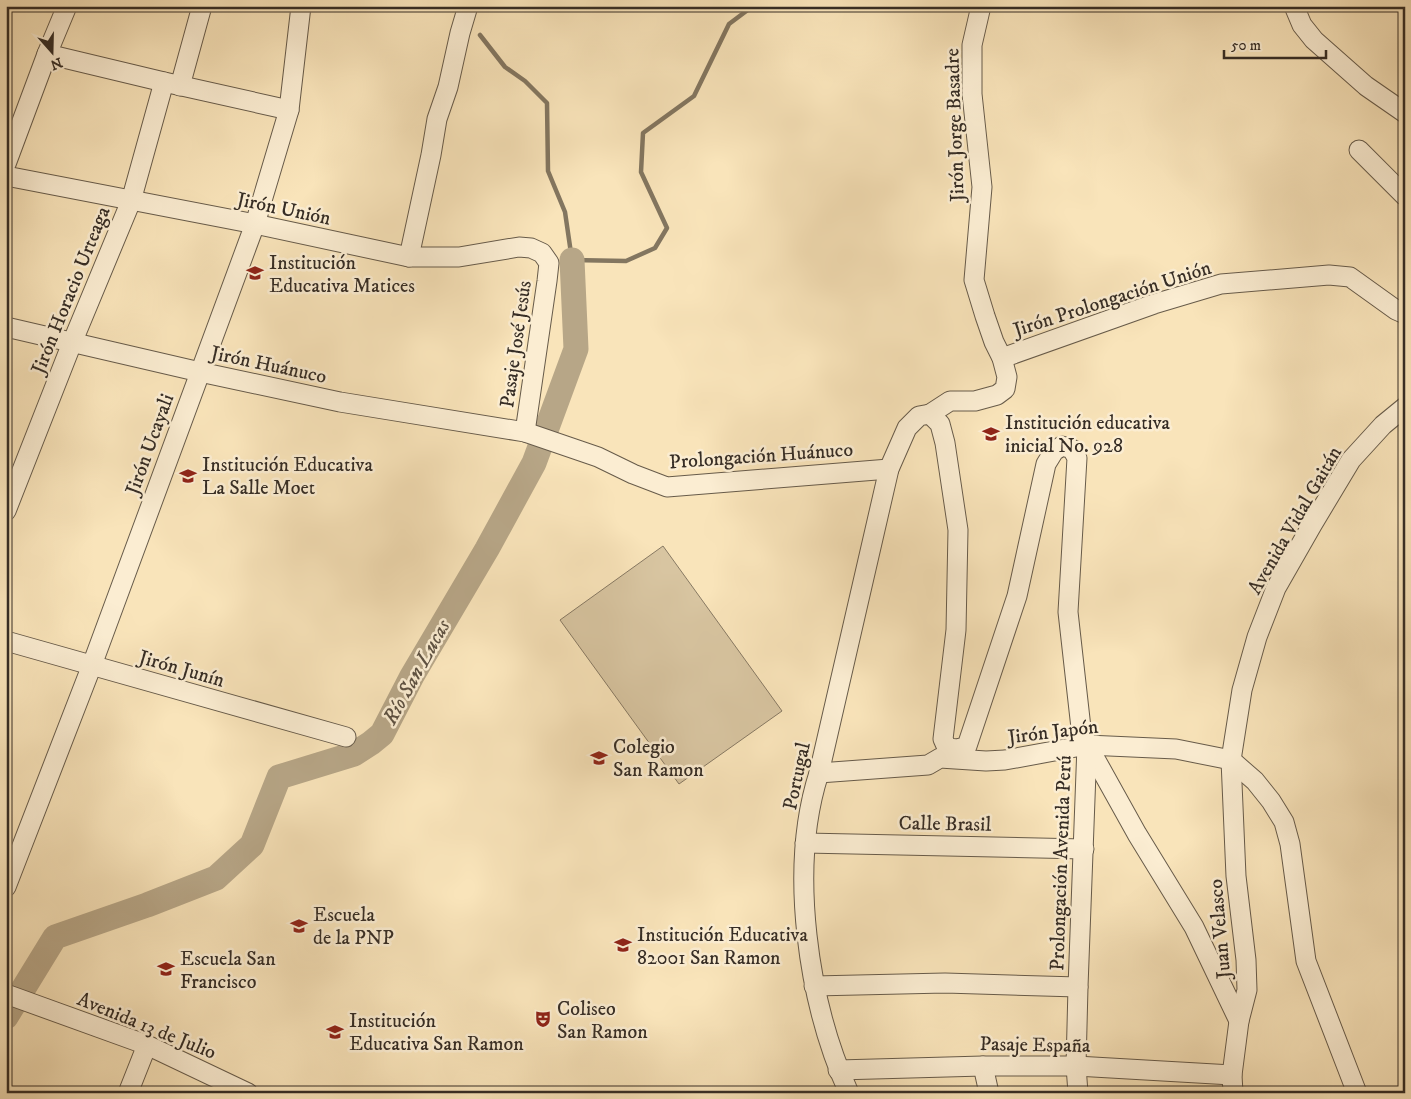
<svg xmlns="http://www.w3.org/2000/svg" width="1411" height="1099" font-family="'IM FELL DW Pica',serif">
	<rect width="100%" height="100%" fill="#f9e4ba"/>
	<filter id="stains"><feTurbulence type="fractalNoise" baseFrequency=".004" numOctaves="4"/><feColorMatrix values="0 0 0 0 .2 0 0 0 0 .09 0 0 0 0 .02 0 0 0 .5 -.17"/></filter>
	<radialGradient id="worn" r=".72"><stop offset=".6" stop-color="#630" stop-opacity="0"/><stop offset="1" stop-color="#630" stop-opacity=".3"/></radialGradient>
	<path fill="#d8c5a1" stroke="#877963" d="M 663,546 L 782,711 L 679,784 L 560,620 Z"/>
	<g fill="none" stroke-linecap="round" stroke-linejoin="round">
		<path stroke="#837660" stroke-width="4.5" d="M 480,35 L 505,67 L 525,81 L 547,103 L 548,171 L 565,212 L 572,260 L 626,261 L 655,248 L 667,228 L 641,172 L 643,133 L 694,96 L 729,24 L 753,6"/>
		<path stroke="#b7a687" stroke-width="25" d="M 6,1017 L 55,937 L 147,905 L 216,878 L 252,845 L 279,777 L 354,754 L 371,743 L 382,734 L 412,676 L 487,549 L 534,463 L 576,349 L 572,260"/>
		<g stroke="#675b4a" stroke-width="21">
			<g id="minor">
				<path d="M 1294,6 L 1302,25 L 1314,40 L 1366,86 L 1405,113"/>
				<path d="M 47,54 L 164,82 L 289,110"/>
				<path d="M 180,86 L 202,6"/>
				<path d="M 1359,150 L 1405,196"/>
				<path d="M 6,164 L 47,54 L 67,6"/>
				<path d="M 6,176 L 255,224 L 409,257 L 459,257 L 519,247 L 531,248 L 542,253 L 549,263 L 547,281 L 525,432"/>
				<path d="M 409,257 L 431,155 L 437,119 L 448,87 L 460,33 L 468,6"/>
				<path d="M 6,327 L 200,372 L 340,402 L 525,432 L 598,457 L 633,474 L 667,487 L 889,469"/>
				<path d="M 1002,358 L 1154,304 L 1221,284 L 1329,275 L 1350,277 L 1396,310 L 1405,314"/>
				<path d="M 930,414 L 950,401 L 975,401 L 997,395 L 1005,389 L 1007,377 L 1002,358 L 994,342 L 985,316 L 974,280 L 982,187 L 972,94 L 972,45 L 981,6"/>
				<path d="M 6,511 L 72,343 L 131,201 L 164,82"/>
				<path d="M 6,641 L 346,737"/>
				<path d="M 1088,746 L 1137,834 L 1194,927 L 1239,1021"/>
				<path d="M 819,773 L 928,765 L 940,758 L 986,761 L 1005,760 L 1087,745 L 1176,749 L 1231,760 L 1255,781 L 1271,801 L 1284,822 L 1290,844 L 1306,961 L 1357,1093"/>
				<path d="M 805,843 L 1084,849"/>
				<path d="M 6,887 L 92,665 L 255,224 L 289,110 L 301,6"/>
				<path d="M 814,986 L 945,983 L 1078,987"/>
				<path d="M 6,994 L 147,1045 L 248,1093"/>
				<path d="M 983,1066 L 989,1093"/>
				<path d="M 838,1070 L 983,1066 L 1076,1066 L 1232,1075"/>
				<path d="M 128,1093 L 147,1045"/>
				<path d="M 849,1093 C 808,1003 788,869 819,773 L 889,469 L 907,428 L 919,416 L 930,414 L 940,424 L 945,443 L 958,530 L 956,630 L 943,739 L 947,748 L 958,749 L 967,746 L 1017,596 L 1046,464 L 1054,451 L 1062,446 L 1072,449 L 1077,458 L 1068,612 L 1081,728 L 1087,745 L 1078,987 L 1076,1066 L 1078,1093"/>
				<path d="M 1233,1093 L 1232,1075 L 1239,1021 L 1247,990 L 1246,960 L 1236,876 L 1231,760 L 1242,690 L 1257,637 L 1276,588 L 1312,525 L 1351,460 L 1383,425 L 1405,407"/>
			</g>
		</g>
		<use href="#minor" stroke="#fbedd2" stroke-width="19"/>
	</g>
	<defs>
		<g id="school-bare" transform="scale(1.35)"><path d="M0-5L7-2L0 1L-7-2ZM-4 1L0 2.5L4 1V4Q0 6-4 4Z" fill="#8f2418" stroke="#fbedd2" stroke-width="2.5" paint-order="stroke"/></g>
		<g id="university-bare" transform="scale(1.35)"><path d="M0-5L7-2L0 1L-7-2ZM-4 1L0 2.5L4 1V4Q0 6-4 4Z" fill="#8f2418" stroke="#fbedd2" stroke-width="2.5" paint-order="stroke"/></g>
		<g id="theatre-bare" transform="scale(1.35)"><path d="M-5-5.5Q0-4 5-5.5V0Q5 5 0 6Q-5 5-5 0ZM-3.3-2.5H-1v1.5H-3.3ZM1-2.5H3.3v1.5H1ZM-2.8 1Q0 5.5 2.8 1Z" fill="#8f2418" stroke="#fbedd2" stroke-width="2.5" paint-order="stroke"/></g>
	</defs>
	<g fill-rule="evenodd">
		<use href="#school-bare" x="255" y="273"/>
		<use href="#school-bare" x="991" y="434"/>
		<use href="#school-bare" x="188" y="476"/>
		<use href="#university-bare" x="599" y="758"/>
		<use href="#school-bare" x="299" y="926"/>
		<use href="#school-bare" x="623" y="945"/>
		<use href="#school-bare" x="166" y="969"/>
		<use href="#theatre-bare" x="543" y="1019"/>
		<use href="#school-bare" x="335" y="1032"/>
	</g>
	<g text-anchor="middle" stroke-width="5" stroke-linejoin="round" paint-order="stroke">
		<g font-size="20" fill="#362d25" stroke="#fbedd2">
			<text transform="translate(954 125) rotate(-92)" y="7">Jirón Jorge Basadre</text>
			<text transform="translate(284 208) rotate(12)" y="7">Jirón Unión</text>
			<text transform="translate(70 290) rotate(-68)" y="7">Jirón Horacio Urteaga</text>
			<text transform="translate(1112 298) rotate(-18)" y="7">Jirón Prolongación Unión</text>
			<text transform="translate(515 344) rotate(-82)" y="7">Pasaje José Jesús</text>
			<text transform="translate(269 364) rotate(12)" y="7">Jirón Huánuco</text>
			<text transform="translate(149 444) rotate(-70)" y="7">Jirón Ucayali</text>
			<text transform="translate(761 455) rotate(-4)" y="7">Prolongación Huánuco</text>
			<text transform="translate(1294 520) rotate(-60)" y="7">Avenida Vidal Gaitán</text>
			<text transform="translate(182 668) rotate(16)" y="7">Jirón Junín</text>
			<text transform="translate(1053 731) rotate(-7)" y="7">Jirón Japón</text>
			<text transform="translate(796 776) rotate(-78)" y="7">Portugal</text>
			<text transform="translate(945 823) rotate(1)" y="7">Calle Brasil</text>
			<text transform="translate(1060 863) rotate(-88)" y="7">Prolongación Avenida Perú</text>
			<text transform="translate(1219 929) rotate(-95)" y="7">Juan Velasco</text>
			<text transform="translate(147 1025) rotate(22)" y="7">Avenida 13 de Julio</text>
			<text transform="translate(1035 1044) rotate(1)" y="7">Pasaje España</text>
		</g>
		<g font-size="20" fill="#362d25" stroke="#fbedd2" text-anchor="start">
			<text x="269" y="269">Institución<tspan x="269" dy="23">Educativa Matices</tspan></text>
			<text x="1005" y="429">Institución educativa<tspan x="1005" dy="23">inicial No. 928</tspan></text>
			<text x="202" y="471">Institución Educativa<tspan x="202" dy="23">La Salle Moet</tspan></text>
			<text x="613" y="753">Colegio<tspan x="613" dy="23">San Ramon</tspan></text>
			<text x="313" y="921">Escuela<tspan x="313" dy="23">de la PNP</tspan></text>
			<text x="637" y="941">Institución Educativa<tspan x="637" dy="23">82001 San Ramon</tspan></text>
			<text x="180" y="965">Escuela San<tspan x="180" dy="23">Francisco</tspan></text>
			<text x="557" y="1015">Coliseo<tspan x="557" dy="23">San Ramon</tspan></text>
			<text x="349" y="1027">Institución<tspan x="349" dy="23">Educativa San Ramon</tspan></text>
		</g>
		<g font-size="21" font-style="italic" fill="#5d5142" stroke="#fbedd2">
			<text transform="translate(416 672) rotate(-61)" y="7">Río San Lucas</text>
		</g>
	</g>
	<rect width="1411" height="1099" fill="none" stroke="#f9e4ba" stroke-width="25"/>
	<rect x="8" y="8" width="1396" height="1084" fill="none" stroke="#362d25" stroke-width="2.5"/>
	<rect x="12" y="12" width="1386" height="1074" fill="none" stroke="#362d25"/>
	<g transform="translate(52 52) rotate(160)" stroke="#fbedd2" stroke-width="4" paint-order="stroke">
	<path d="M0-4L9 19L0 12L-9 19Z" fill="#362d25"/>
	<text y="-8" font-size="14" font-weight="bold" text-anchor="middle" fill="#362d25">N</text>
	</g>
	<path d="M1224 50v8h102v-8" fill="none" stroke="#362d25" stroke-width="2.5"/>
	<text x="1231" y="50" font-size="15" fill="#362d25" stroke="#fbedd2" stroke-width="4" paint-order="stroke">50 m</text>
	<rect width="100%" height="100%" filter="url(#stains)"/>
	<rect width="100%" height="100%" fill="url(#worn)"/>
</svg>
